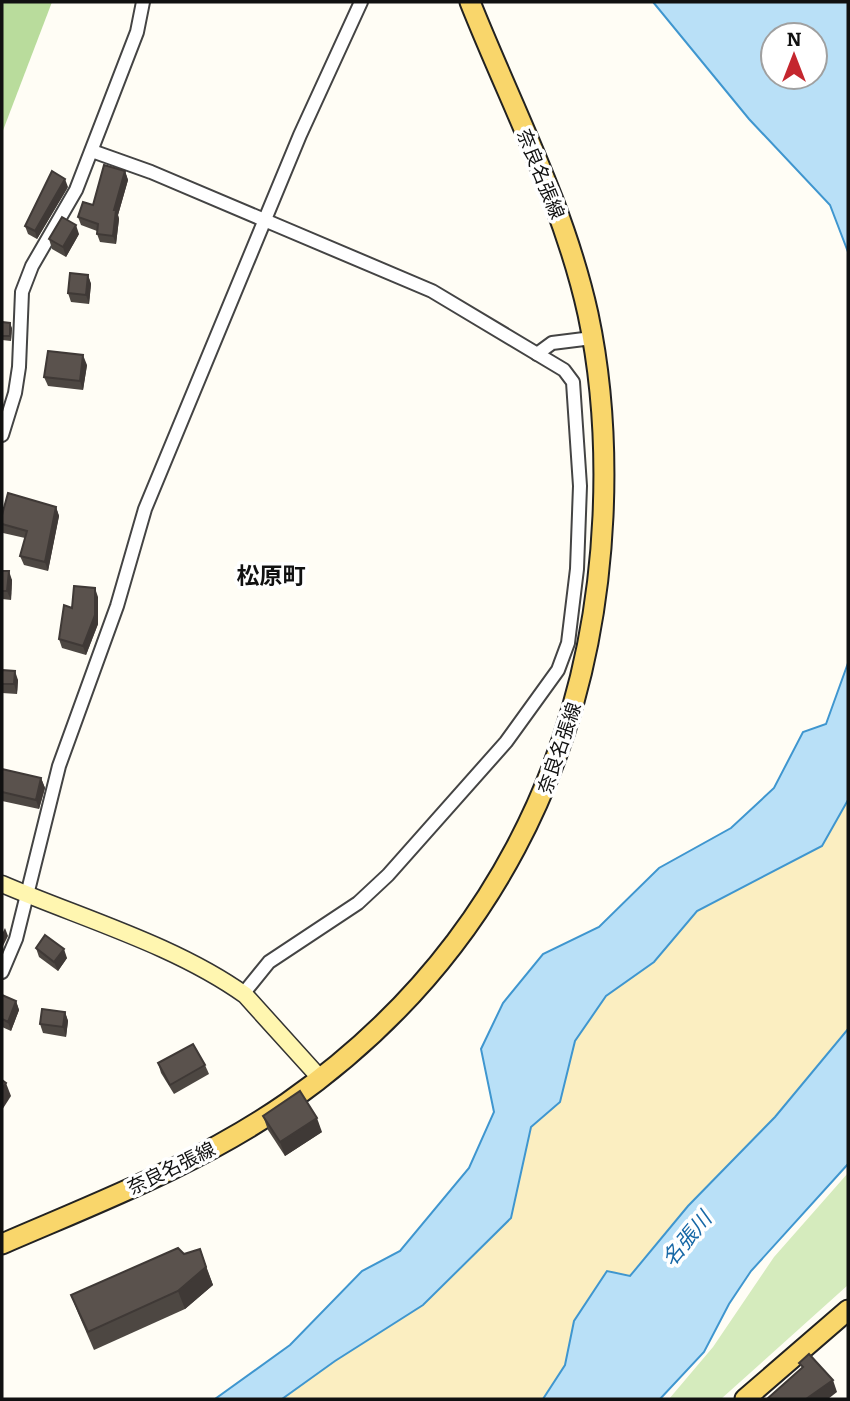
<svg xmlns="http://www.w3.org/2000/svg" width="850" height="1401" font-family="Bitter,'Noto Sans JP',serif">
	<rect width="100%" height="100%" fill="#fffdf5"/>
	<path fill="#d5ebbd" d="M 848,1173 L 848,1285 L 721,1399 L 669,1399 L 713,1347 L 774,1257 Z"/>
	<path fill="#b9dc9c" d="M 2,2 L 52,2 L 2,133 Z"/>
	<path fill="#fbeec1" d="M 848,800 L 848,1029 L 775,1117 L 688,1206 L 629,1276 L 574,1321 L 565,1365 L 543,1399 L 282,1399 L 335,1361 L 511,1219 L 531,1126 L 560,1102 L 575,1041 L 606,996 L 654,962 L 697,911 L 822,846 Z"/>
	<g fill="#b9e0f7" stroke="#3f96cf" stroke-width="2" fill-rule="evenodd">
		<path d="M 653,2 L 848,2 L 848,252 L 830,205 L 749,119 ZM 773,35 L 815,35 L 815,77 L 773,77 Z"/>
		<path d="M 848,663 L 848,800 L 822,846 L 697,911 L 654,962 L 606,996 L 575,1041 L 560,1102 L 531,1127 L 511,1218 L 423,1305 L 335,1361 L 282,1399 L 215,1399 L 290,1345 L 362,1271 L 400,1251 L 469,1168 L 494,1112 L 481,1049 L 503,1003 L 543,954 L 599,927 L 659,868 L 731,828 L 774,788 L 803,732 L 826,724 Z"/>
		<path d="M 848,1029 L 848,1164 L 751,1271 L 729,1304 L 704,1352 L 660,1399 L 543,1399 L 565,1365 L 574,1321 L 607,1271 L 630,1276 L 688,1206 L 775,1117 Z"/>
	</g>
	<g fill="none" stroke-linecap="round" stroke-linejoin="round">
		<g stroke="#444" stroke-width="16">
			<g id="street">
				<path d="M 92,151 L 151,172 L 432,291 L 564,370 L 573,382 L 580,486 L 577,569 L 568,643 L 558,670 L 506,742 L 388,875 L 358,903 L 269,962 L 243,994"/>
				<path d="M 537,354 L 552,343 L 592,338"/>
				<path d="M 2,435 L 15,393 L 19,367 L 22,292 L 32,266 L 76,190 L 137,32 L 143,2"/>
				<path d="M 2,972 L 16,939 L 59,766 L 117,606 L 145,509 L 300,135 L 361,2"/>
			</g>
		</g>
		<g stroke="#333" stroke-width="19">
			<path id="secondary" d="M 2,884 C 81,918 175,945 245,995 L 320,1078"/>
		</g>
		<g stroke="#222" stroke-width="23">
			<g id="primary">
				<path d="M 2,1244 C 99,1202 199,1164 287,1103 C 487,963 592,757 603,516 C 606,448 602,380 588,314 C 564,205 511,105 470,2"/>
				<path d="M 745,1399 L 848,1310"/>
			</g>
		</g>
		<use href="#street" stroke="#fff" stroke-width="12"/>
		<use href="#secondary" stroke="#fff6b0" stroke-width="16"/>
		<use href="#primary" stroke="#f9d66b" stroke-width="19"/>
	</g>
	<g fill="#4d4742">
		<path d="M 125,171 L 128,180 L 118,215 L 119,219 L 116,244 L 100,242 L 97,234 L 97,231 L 81,225 L 78,217 L 93,205 Z"/>
		<path d="M 68,187 L 37,239 L 28,234 L 25,226 Z"/>
		<path d="M 79,234 L 66,257 L 52,249 L 49,239 Z"/>
		<path d="M 88,275 L 91,284 L 89,304 L 71,302 L 68,293 Z"/>
		<path d="M 2,323 L 12,328 L 11,341 L 2,340 Z"/>
		<path d="M 87,365 L 83,390 L 48,386 L 44,377 Z"/>
		<path d="M 56,507 L 59,516 L 48,571 L 24,565 L 20,556 L 25,538 L 3,533 L 2,529 L 2,515 Z"/>
		<path d="M 2,571 L 12,580 L 11,600 L 2,599 Z"/>
		<path d="M 98,597 L 98,624 L 86,655 L 62,648 L 59,639 L 72,608 Z"/>
		<path d="M 2,670 L 18,680 L 17,694 L 2,693 Z"/>
		<path d="M 2,769 L 41,778 L 45,788 L 39,809 L 2,801 Z"/>
		<path d="M 36,948 L 67,958 L 58,971 L 39,957 Z"/>
		<path d="M 2,995 L 16,1001 L 19,1010 L 11,1031 L 2,1027 Z"/>
		<path d="M 65,1012 L 68,1021 L 66,1037 L 43,1033 L 40,1024 Z"/>
		<path d="M 158,1063 L 205,1065 L 209,1074 L 174,1094 L 161,1073 Z"/>
		<path d="M 263,1116 L 322,1132 L 285,1156 L 268,1130 Z"/>
		<path d="M 200,1249 L 213,1285 L 185,1309 L 94,1350 L 78,1313 L 71,1295 Z"/>
	</g>
	<g fill="#3f3936">
		<path d="M 125,171 L 128,180 L 118,215 L 119,219 L 116,244 L 113,236 L 114,210 Z"/>
		<path d="M 65,179 L 68,187 L 37,239 L 35,231 Z"/>
		<path d="M 76,225 L 79,234 L 66,257 L 63,247 Z"/>
		<path d="M 88,275 L 91,284 L 89,304 L 86,295 Z"/>
		<path d="M 10,323 L 12,328 L 11,341 L 10,336 Z"/>
		<path d="M 83,355 L 87,365 L 83,390 L 80,381 Z"/>
		<path d="M 56,507 L 59,516 L 48,571 L 45,562 Z"/>
		<path d="M 9,571 L 12,580 L 11,600 L 7,591 Z"/>
		<path d="M 95,588 L 98,597 L 98,624 L 86,655 L 83,646 Z"/>
		<path d="M 15,671 L 18,680 L 17,694 L 14,684 Z"/>
		<path d="M 41,778 L 45,788 L 39,809 L 36,800 Z"/>
		<path d="M 5,928 L 8,936 L 2,948 L 2,934 Z"/>
		<path d="M 64,949 L 67,958 L 58,971 L 54,962 Z"/>
		<path d="M 16,1001 L 19,1010 L 11,1031 L 8,1022 Z"/>
		<path d="M 65,1012 L 68,1021 L 66,1037 L 63,1027 Z"/>
		<path d="M 6,1083 L 11,1096 L 2,1110 L 2,1089 Z"/>
		<path d="M 317,1118 L 322,1132 L 285,1156 L 280,1142 Z"/>
		<path d="M 206,1267 L 213,1285 L 185,1309 L 178,1291 Z"/>
		<path d="M 833,1380 L 837,1392 L 828,1399 L 806,1399 Z"/>
	</g>
	<g fill="#5a524d" stroke="#3f3936" stroke-width="2">
		<path d="M 104,165 L 125,171 L 114,210 L 116,210 L 113,236 L 97,234 L 98,224 L 78,217 L 83,202 L 93,205 Z"/>
		<path d="M 52,171 L 65,179 L 35,231 L 25,226 Z"/>
		<path d="M 62,217 L 76,225 L 63,247 L 49,239 Z"/>
		<path d="M 70,273 L 88,275 L 86,295 L 68,293 Z"/>
		<path d="M 2,322 L 10,323 L 10,336 L 2,336 Z"/>
		<path d="M 48,351 L 83,355 L 80,381 L 44,377 Z"/>
		<path d="M 8,493 L 56,507 L 45,562 L 20,556 L 27,531 L 2,524 L 2,515 Z"/>
		<path d="M 2,571 L 9,571 L 7,591 L 2,591 Z"/>
		<path d="M 74,586 L 95,588 L 95,615 L 83,646 L 59,639 L 64,605 L 72,608 Z"/>
		<path d="M 2,670 L 15,671 L 14,684 L 2,684 Z"/>
		<path d="M 2,769 L 41,778 L 36,800 L 2,792 Z"/>
		<path d="M 45,935 L 64,949 L 54,962 L 36,948 Z"/>
		<path d="M 2,995 L 16,1001 L 8,1022 L 2,1019 Z"/>
		<path d="M 42,1009 L 65,1012 L 63,1027 L 40,1024 Z"/>
		<path d="M 193,1044 L 205,1065 L 170,1085 L 158,1063 Z"/>
		<path d="M 2,1080 L 6,1083 L 2,1089 Z"/>
		<path d="M 300,1091 L 317,1118 L 280,1142 L 263,1116 Z"/>
		<path d="M 178,1248 L 184,1254 L 200,1249 L 206,1267 L 178,1291 L 88,1332 L 71,1295 Z"/>
		<path d="M 809,1354 L 833,1380 L 806,1399 L 767,1399 L 803,1367 L 799,1363 Z"/>
	</g>
	<g text-anchor="middle" stroke-width="7" stroke-linejoin="round" paint-order="stroke">
		<g font-size="19" fill="#111" stroke="#fff">
			<text transform="translate(541 174) rotate(68)" y="7">奈良名張線</text>
			<text transform="translate(559 748) rotate(-71)" y="7">奈良名張線</text>
			<text transform="translate(171 1168) rotate(-26)" y="7">奈良名張線</text>
		</g>
		<g font-size="21" font-style="italic" fill="#1768a6" stroke="#fff">
			<text transform="translate(687 1239) rotate(-50)" y="7">名張川</text>
		</g>
		<g font-size="23" font-weight="bold" fill="#111" stroke="#fff">
			<text x="271" y="584">松原町</text>
		</g>
	</g>
	<rect width="850" height="1401" fill="none" stroke="#111111" stroke-width="7"/>
	<g transform="translate(794 56)"><circle r="33" fill="#ffffff" stroke="#a0a0a0" stroke-width="2"/>
	<path d="M0-5L12 26L0 18L-12 26Z" fill="#c4262e"/>
	<text y="-10" font-size="19" font-weight="bold" text-anchor="middle" fill="#111111">N</text>
	</g>
</svg>
